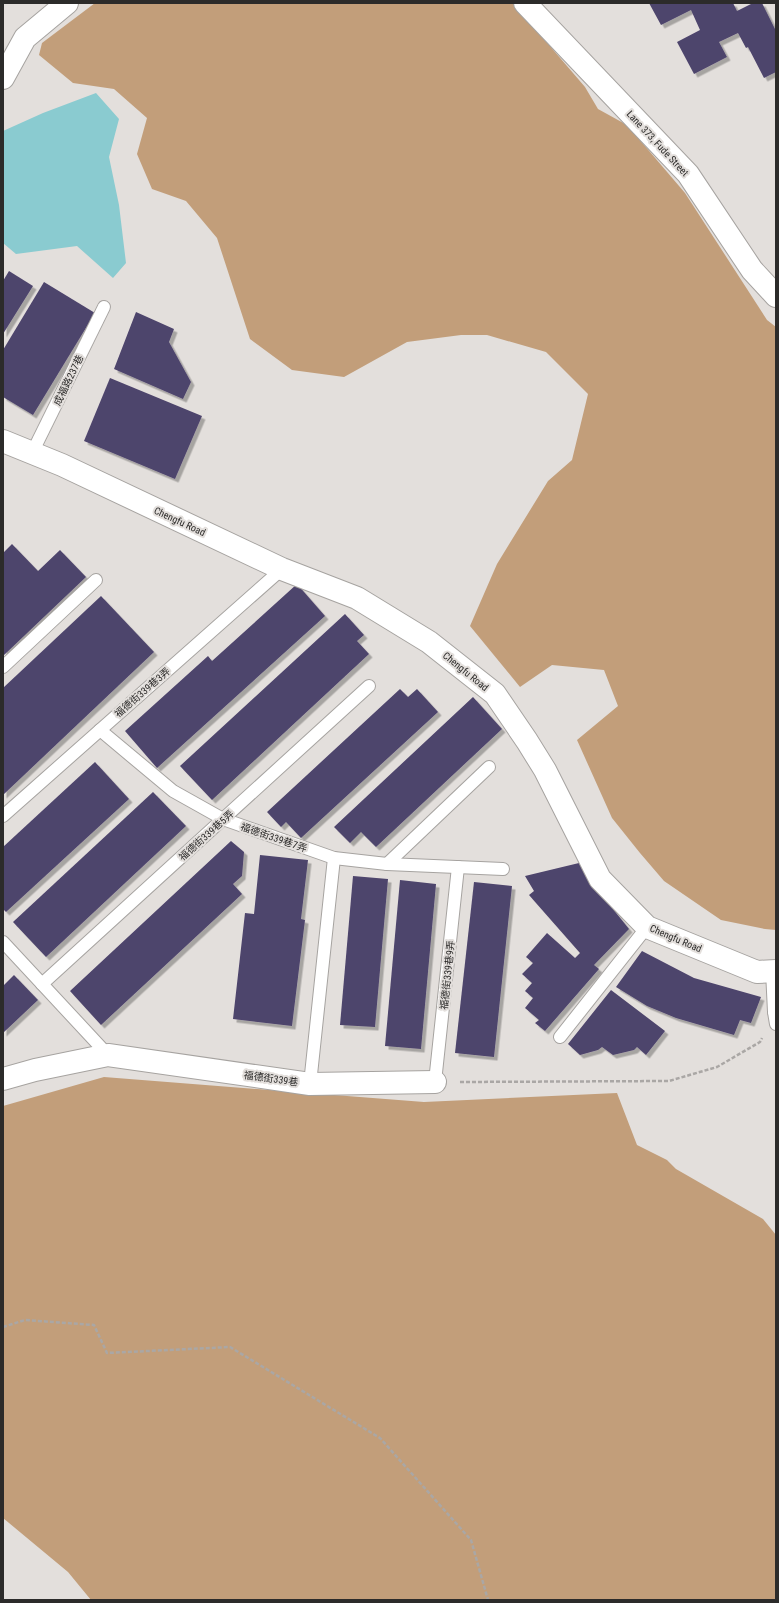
<svg xmlns="http://www.w3.org/2000/svg" width="779" height="1603" font-family="'Roboto Condensed','Noto Sans TC',sans-serif">
	<defs>
		<filter id="shadow"><feDropShadow dx="3.5" dy="3.5" stdDeviation="0" flood-color="#0004"/></filter>
	</defs>
	<rect width="100%" height="100%" fill="#e3dfdc"/>
	<g fill="#c29e7a">
		<path d="M 95,3 L 513,3 L 585,87 L 598,109 L 627,125 L 685,193 L 767,320 L 776,327 L 776,930 L 765,929 L 721,920 L 664,881 L 640,853 L 612,818 L 577,740 L 618,706 L 604,670 L 552,665 L 520,687 L 470,626 L 497,564 L 548,481 L 572,460 L 588,394 L 546,352 L 487,335 L 461,335 L 407,342 L 344,377 L 292,370 L 250,339 L 217,238 L 186,201 L 152,189 L 137,154 L 147,118 L 114,89 L 73,83 L 39,55 L 42,43 Z"/>
		<path d="M 104,1077 L 424,1102 L 617,1093 L 637,1145 L 667,1160 L 676,1169 L 763,1219 L 776,1235 L 776,1600 L 91,1600 L 68,1572 L 3,1518 L 3,1175 L 4,1174 L 3,1166 L 3,1106 Z"/>
	</g>
	<path fill="#8acbd0" d="M 96,93 L 119,119 L 109,157 L 119,205 L 126,263 L 113,278 L 77,246 L 16,254 L 3,243 L 3,131 L 43,113 Z"/>
	<g fill="#4e446c" filter="url(#shadow)">
		<path d="M 649,3 L 733,3 L 737,11 L 753,3 L 762,3 L 776,31 L 776,72 L 764,78 L 748,47 L 746,48 L 738,33 L 719,42 L 727,57 L 694,74 L 677,42 L 700,30 L 691,10 L 661,25 Z"/>
		<path d="M 9,271 L 33,286 L 3,334 L 3,281 Z"/>
		<path d="M 44,282 L 95,313 L 33,415 L 3,397 L 3,350 Z"/>
		<path d="M 136,312 L 174,329 L 169,342 L 191,382 L 183,399 L 114,369 Z"/>
		<path d="M 110,378 L 202,416 L 175,479 L 84,441 Z"/>
		<path d="M 12,544 L 38,571 L 60,550 L 86,577 L 3,656 L 3,553 Z"/>
		<path d="M 297,584 L 325,616 L 157,768 L 125,731 L 208,656 L 212,661 Z"/>
		<path d="M 101,596 L 154,652 L 3,795 L 3,688 Z"/>
		<path d="M 345,614 L 364,635 L 357,641 L 369,654 L 212,800 L 180,766 Z"/>
		<path d="M 400,689 L 408,697 L 417,689 L 438,712 L 301,838 L 286,822 L 281,827 L 267,812 Z"/>
		<path d="M 473,697 L 502,729 L 376,847 L 361,832 L 350,843 L 334,827 Z"/>
		<path d="M 95,762 L 129,799 L 6,912 L 3,909 L 3,847 Z"/>
		<path d="M 153,792 L 186,826 L 46,957 L 13,922 Z"/>
		<path d="M 231,841 L 244,852 L 242,876 L 233,884 L 242,894 L 101,1025 L 70,991 Z"/>
		<path d="M 260,855 L 308,860 L 301,919 L 305,920 L 292,1026 L 233,1019 L 245,913 L 254,914 Z"/>
		<path d="M 579,863 L 592,883 L 629,929 L 594,965 L 599,969 L 545,1031 L 535,1023 L 539,1020 L 525,1008 L 533,998 L 525,991 L 532,983 L 522,974 L 533,963 L 526,957 L 547,933 L 575,958 L 580,953 L 529,895 L 534,891 L 525,876 Z"/>
		<path d="M 353,876 L 388,879 L 375,1027 L 340,1025 Z"/>
		<path d="M 400,880 L 436,884 L 421,1049 L 385,1046 Z"/>
		<path d="M 474,882 L 512,886 L 494,1057 L 455,1053 Z"/>
		<path d="M 642,951 L 694,978 L 761,997 L 751,1023 L 740,1020 L 734,1035 L 676,1018 L 647,1006 L 616,987 Z"/>
		<path d="M 14,975 L 38,1000 L 3,1033 L 3,986 Z"/>
		<path d="M 611,990 L 665,1031 L 646,1055 L 637,1047 L 634,1050 L 613,1055 L 602,1047 L 598,1050 L 580,1055 L 568,1044 Z"/>
	</g>
	<g fill="none" stroke-linecap="round" stroke-linejoin="round">
		<g stroke="#a6a3a0" stroke-width="14">
			<g id="lane">
				<path d="M 32,453 L 104,307"/>
				<path d="M 3,667 L 96,580"/>
				<path d="M 100,730 L 173,791 L 223,819 L 334,858 L 387,864 L 503,869"/>
				<path d="M 3,816 L 282,569"/>
				<path d="M 387,864 L 489,767"/>
				<path d="M 3,942 L 108,1055"/>
				<path d="M 772,971 L 774,1012 L 776,1012"/>
				<path d="M 42,984 L 369,686"/>
				<path d="M 774,1012 L 776,1024"/>
				<path d="M 560,1037 L 647,927"/>
				<path d="M 435,1082 L 458,867"/>
				<path d="M 310,1084 L 334,858"/>
			</g>
		</g>
		<g stroke="#a6a3a0" stroke-width="24">
			<g id="street">
				<path d="M 525,3 L 688,174 L 752,270 L 776,296"/>
				<path d="M 3,78 L 25,38 L 67,3"/>
				<path d="M 3,441 L 62,465 L 282,569 L 357,598 L 429,642 L 495,694 L 527,741 L 545,770 L 600,879 L 647,927 L 757,972 L 776,971"/>
				<path d="M 3,1079 L 35,1070 L 108,1055 L 310,1084 L 435,1082"/>
			</g>
		</g>
		<g stroke="#aaa7a5" stroke-width="2.5" stroke-dasharray="4 2" stroke-linecap="butt">
			<path d="M 460,1082 L 669,1081 L 717,1067 L 760,1042 L 762,1038"/>
			<path d="M 3,1327 L 25,1320 L 94,1325 L 107,1353 L 230,1347 L 380,1438 L 471,1540 L 488,1600"/>
		</g>
		<use href="#lane" stroke="#fff" stroke-width="12"/>
		<use href="#street" stroke="#fff" stroke-width="22"/>
	</g>
	<g text-anchor="middle" stroke-width="4" stroke-linejoin="round" paint-order="stroke">
		<g font-size="10" fill="#2c2b2a" stroke="#e3dfdc">
			<text transform="translate(658 143) rotate(47)" y="4">Lane 373, Fude Street</text>
			<text transform="translate(68 380) rotate(-64)" y="4">成福路237巷</text>
			<text transform="translate(180 521) rotate(25)" y="4">Chengfu Road</text>
			<text transform="translate(466 671) rotate(39)" y="4">Chengfu Road</text>
			<text transform="translate(142 692) rotate(-41)" y="4">福德街339巷3弄</text>
			<text transform="translate(206 835) rotate(-42)" y="4">福德街339巷5弄</text>
			<text transform="translate(274 837) rotate(19)" y="4">福德街339巷7弄</text>
			<text transform="translate(676 938) rotate(23)" y="4">Chengfu Road</text>
			<text transform="translate(447 975) rotate(-84)" y="4">福德街339巷9弄</text>
			<text transform="translate(271 1078) rotate(8)" y="4">福德街339巷</text>
		</g>
	</g>
	<rect width="779" height="1603" fill="none" stroke="#2c2b2a" stroke-width="8"/>
</svg>
